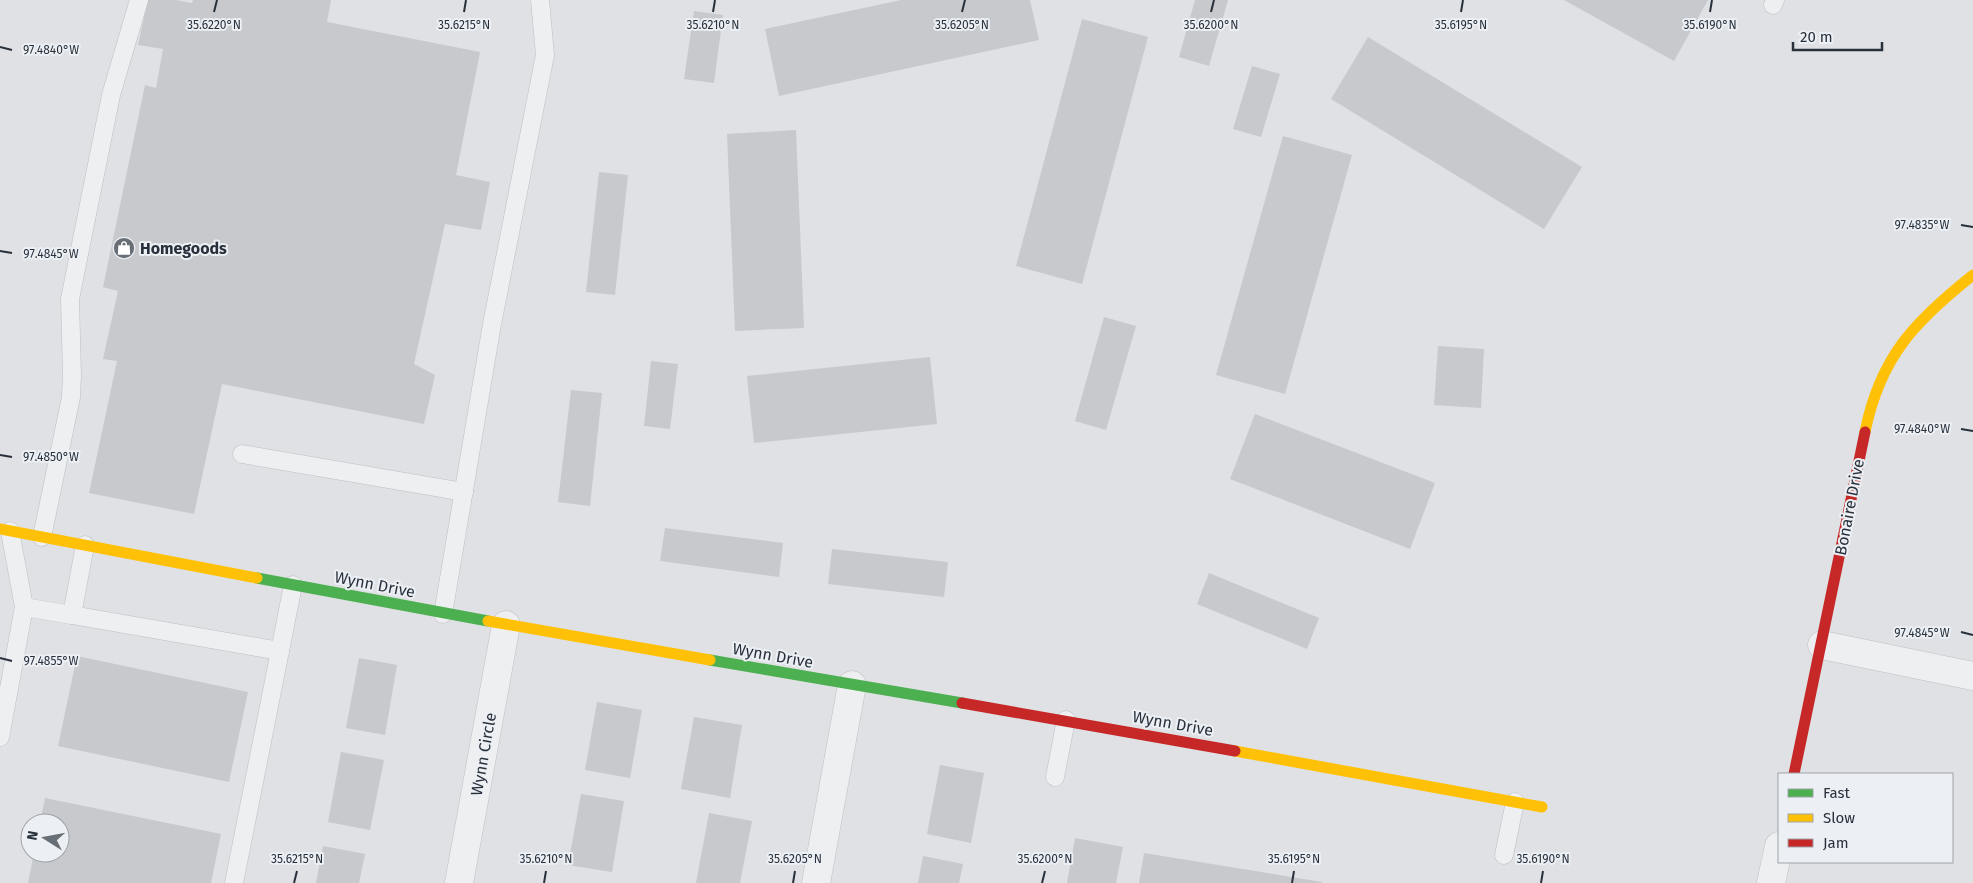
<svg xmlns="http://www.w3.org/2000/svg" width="1973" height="883" font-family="'Fira Sans',sans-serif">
	<rect width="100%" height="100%" fill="#dfe1e4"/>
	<g fill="#c7c9cc">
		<path d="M 148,0 L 176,0 L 192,3 L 193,0 L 331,0 L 327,22 L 480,52 L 456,175 L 490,182 L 481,230 L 445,224 L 414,364 L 435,375 L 424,424 L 222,384 L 194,514 L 89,493 L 117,361 L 103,359 L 118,291 L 103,287 L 145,85 L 156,88 L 163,49 L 138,45 Z"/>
		<path d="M 901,0 L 1030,0 L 1039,40 L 779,96 L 765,29 Z"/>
		<path d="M 1195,0 L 1228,0 L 1209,66 L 1179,57 Z"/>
		<path d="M 1564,0 L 1708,0 L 1674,61 Z"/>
		<path d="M 694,11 L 723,15 L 714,83 L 684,79 Z"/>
		<path d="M 1082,19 L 1148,37 L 1082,284 L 1016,266 Z"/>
		<path d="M 1368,37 L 1582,167 L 1544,229 L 1331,99 Z"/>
		<path d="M 1252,66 L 1280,74 L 1261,137 L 1233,129 Z"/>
		<path d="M 796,130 L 804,328 L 735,331 L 727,134 Z"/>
		<path d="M 1283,136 L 1352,155 L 1285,394 L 1216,375 Z"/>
		<path d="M 599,172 L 628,175 L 615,295 L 586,292 Z"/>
		<path d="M 1104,317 L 1136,326 L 1106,430 L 1075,421 Z"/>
		<path d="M 1438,346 L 1484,349 L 1481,408 L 1434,405 Z"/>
		<path d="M 930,357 L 937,424 L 754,443 L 747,376 Z"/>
		<path d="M 651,361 L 678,364 L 670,429 L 644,426 Z"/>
		<path d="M 571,390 L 602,393 L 590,506 L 558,502 Z"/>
		<path d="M 1255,414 L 1435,483 L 1410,549 L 1230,479 Z"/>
		<path d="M 665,528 L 783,543 L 779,577 L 660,561 Z"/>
		<path d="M 832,549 L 948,562 L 944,597 L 828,584 Z"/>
		<path d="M 1209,573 L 1319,618 L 1307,649 L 1197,604 Z"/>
		<path d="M 77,656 L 248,692 L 229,782 L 58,746 Z"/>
		<path d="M 359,658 L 397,665 L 385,735 L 346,728 Z"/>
		<path d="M 597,702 L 642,710 L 630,778 L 585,770 Z"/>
		<path d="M 694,717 L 742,725 L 730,798 L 681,789 Z"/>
		<path d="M 341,752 L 384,760 L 370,830 L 328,822 Z"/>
		<path d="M 940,765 L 984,773 L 971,843 L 927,834 Z"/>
		<path d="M 581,794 L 624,801 L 612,872 L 568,865 Z"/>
		<path d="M 45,798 L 221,834 L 211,883 L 28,883 L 34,853 L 60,853 L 60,823 L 40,823 Z"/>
		<path d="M 709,813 L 752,821 L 740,883 L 696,883 Z"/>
		<path d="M 1075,838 L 1123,847 L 1116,883 L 1067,883 Z"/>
		<path d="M 323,846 L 365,854 L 359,883 L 316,883 Z"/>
		<path d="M 1144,853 L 1322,882 L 1322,883 L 1139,883 Z"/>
		<path d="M 923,856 L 963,864 L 959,883 L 918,883 Z"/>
	</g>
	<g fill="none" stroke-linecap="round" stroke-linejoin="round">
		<g stroke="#bdbfc2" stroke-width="19">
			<g id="lane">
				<path d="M 1773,5 L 1775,0"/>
				<path d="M 242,454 L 464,492"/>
				<path d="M 42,537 L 71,397 L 72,375 L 70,299 L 111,95 L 139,0"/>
				<path d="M 24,607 L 72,615 L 85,545"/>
				<path d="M 443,614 L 492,324 L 545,55 L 540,0"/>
				<path d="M 72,615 L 280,651"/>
				<path d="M 0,737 L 24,607 L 10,531"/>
				<path d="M 1055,777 L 1066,720"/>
				<path d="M 1504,855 L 1515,802"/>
				<path d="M 234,883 L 293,585"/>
			</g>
		</g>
		<g stroke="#bdbfc2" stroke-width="29">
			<g id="street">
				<path d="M 1822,645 L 1973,676"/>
				<path d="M 459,883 L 506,625"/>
				<path d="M 816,883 L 852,685"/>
				<path d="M 1771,883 L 1779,846"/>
			</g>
		</g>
		<use href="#lane" stroke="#eeeff1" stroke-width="18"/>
		<use href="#street" stroke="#eeeff1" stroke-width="28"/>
		<g stroke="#4caf50" stroke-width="11">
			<path d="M 257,578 L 488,621"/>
			<path d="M 710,660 L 962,703"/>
		</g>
		<g stroke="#ffc107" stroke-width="11">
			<path d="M 1865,432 C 1880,357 1915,321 1973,275"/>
			<path d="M 0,529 L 257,578"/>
			<path d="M 488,621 L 710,660"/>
			<path d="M 1235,751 L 1542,807"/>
		</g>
		<g stroke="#c62828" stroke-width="11">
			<path d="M 962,703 L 1235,751"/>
			<path d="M 1794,774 L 1865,432"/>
		</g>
	</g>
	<path fill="none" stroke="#28303b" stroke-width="2" d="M 214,12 L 217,0M 464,12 L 466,0M 713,12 L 715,0M 962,12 L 965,0M 1211,12 L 1214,0M 1461,12 L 1463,0M 1710,12 L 1712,0M 0,47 L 12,50M 1961,225 L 1973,227M 0,251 L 12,253M 1961,429 L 1973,431M 0,455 L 12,457M 1961,632 L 1973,635M 0,658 L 12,661M 294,883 L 297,871M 544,883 L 546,871M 793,883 L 795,871M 1042,883 L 1045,871M 1292,883 L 1294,871M 1541,883 L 1543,871"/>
	<defs>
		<g id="shop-disc" transform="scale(1.125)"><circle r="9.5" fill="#686e76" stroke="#ecf0f4"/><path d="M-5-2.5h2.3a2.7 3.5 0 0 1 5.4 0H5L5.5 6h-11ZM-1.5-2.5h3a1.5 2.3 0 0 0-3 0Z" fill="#fff"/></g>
	</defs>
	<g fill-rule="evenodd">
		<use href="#shop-disc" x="124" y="248"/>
	</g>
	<g text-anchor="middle" stroke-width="4" stroke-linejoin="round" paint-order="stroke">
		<g font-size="16" font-weight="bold" fill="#28303b" stroke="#ecf0f4" text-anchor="start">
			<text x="140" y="254">Homegoods</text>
		</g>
		<g font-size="16" fill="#28303b" stroke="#ecf0f4">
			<text transform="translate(1849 507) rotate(-79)" y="6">Bonaire Drive</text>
			<text transform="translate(375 584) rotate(11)" y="6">Wynn Drive</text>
			<text transform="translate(773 655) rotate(10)" y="6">Wynn Drive</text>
			<text transform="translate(1173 723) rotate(10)" y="6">Wynn Drive</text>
			<text transform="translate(483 754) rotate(-80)" y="6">Wynn Circle</text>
		</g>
	</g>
	<g font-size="12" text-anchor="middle" fill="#28303b" stroke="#ecf0f4" stroke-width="4" stroke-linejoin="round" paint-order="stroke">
		<text x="214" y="29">35.6220°N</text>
		<text x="464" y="29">35.6215°N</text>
		<text x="713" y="29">35.6210°N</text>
		<text x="962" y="29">35.6205°N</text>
		<text x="1211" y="29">35.6200°N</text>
		<text x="1461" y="29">35.6195°N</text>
		<text x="1710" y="29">35.6190°N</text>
		<text x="51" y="54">97.4840°W</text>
		<text x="1922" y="229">97.4835°W</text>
		<text x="51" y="258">97.4845°W</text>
		<text x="1922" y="433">97.4840°W</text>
		<text x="51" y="461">97.4850°W</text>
		<text x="1922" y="637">97.4845°W</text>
		<text x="51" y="665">97.4855°W</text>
		<text x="297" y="863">35.6215°N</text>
		<text x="546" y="863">35.6210°N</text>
		<text x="795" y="863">35.6205°N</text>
		<text x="1045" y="863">35.6200°N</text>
		<text x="1294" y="863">35.6195°N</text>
		<text x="1543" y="863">35.6190°N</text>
	</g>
	<rect x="1778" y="773" width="175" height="90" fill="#ecf0f4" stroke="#9ea3aa"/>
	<rect x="1788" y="789" width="25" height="8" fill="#4caf50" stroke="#9ea3aa"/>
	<text x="1823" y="798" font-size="15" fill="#28303b">Fast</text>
	<rect x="1788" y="814" width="25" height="8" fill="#ffc107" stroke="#9ea3aa"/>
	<text x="1823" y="823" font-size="15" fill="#28303b">Slow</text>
	<rect x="1788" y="839" width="25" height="8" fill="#c62828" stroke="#9ea3aa"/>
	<text x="1823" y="848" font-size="15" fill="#28303b">Jam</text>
	<g transform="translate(45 838) rotate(281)"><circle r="24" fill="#ecf0f4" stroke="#9ea3aa"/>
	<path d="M0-4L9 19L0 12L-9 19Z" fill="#686e76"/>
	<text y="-8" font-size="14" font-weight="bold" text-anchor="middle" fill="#28303b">N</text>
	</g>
	<path d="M1793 42v8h89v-8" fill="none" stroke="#28303b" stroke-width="2.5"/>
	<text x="1800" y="42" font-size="15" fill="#28303b" stroke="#ecf0f4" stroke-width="4" paint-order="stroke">20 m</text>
</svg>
